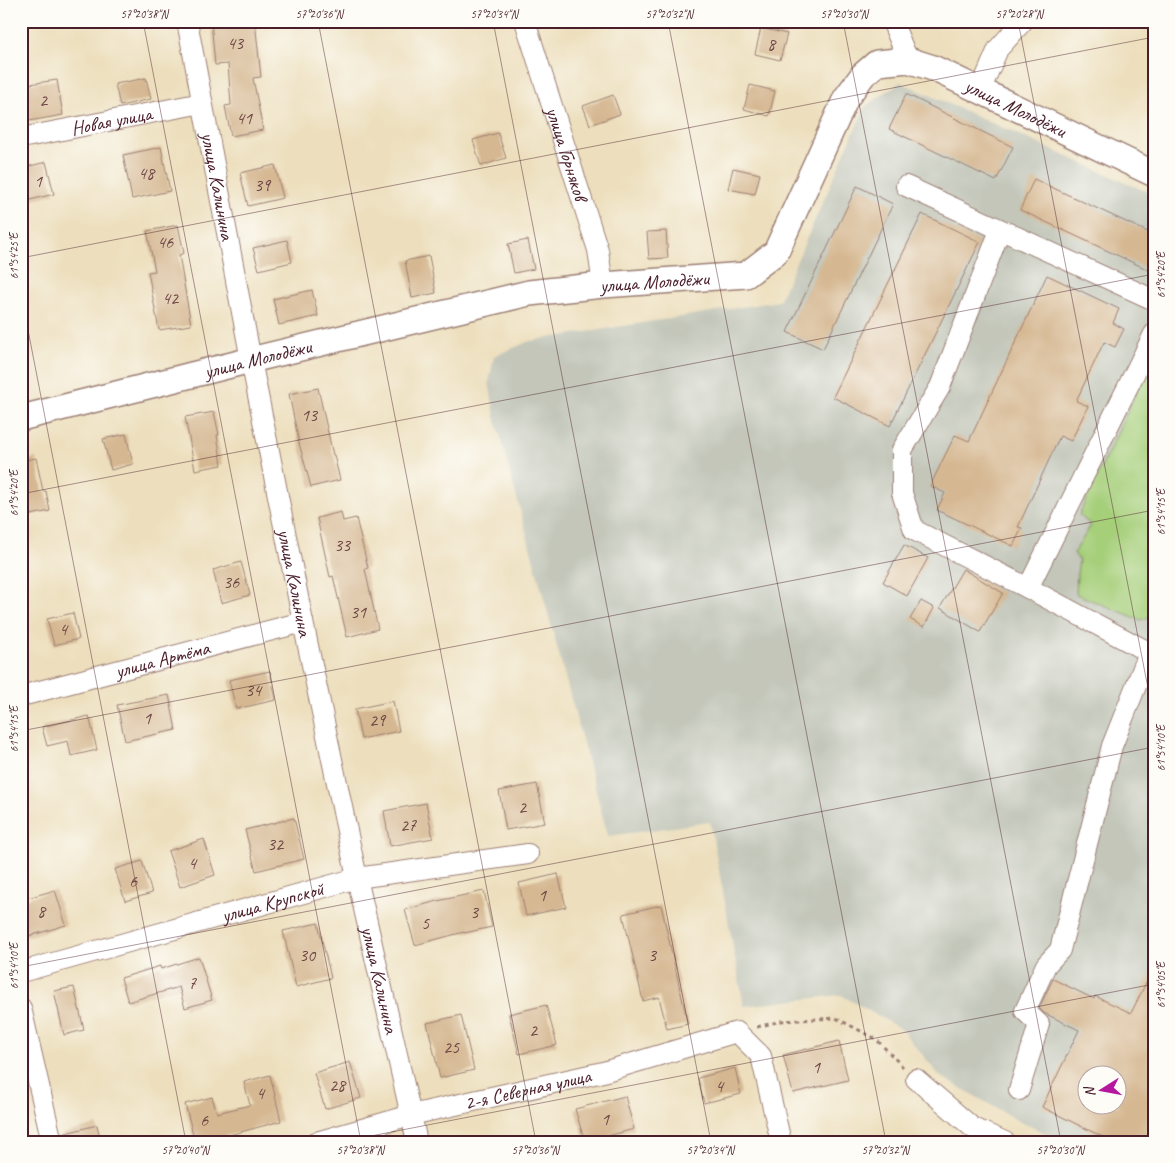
<svg xmlns="http://www.w3.org/2000/svg" width="1175" height="1163" font-family="Caveat,sans-serif">
	<rect width="100%" height="100%" fill="#fdfcf7"/>
	<filter id="ink" filterUnits="userSpaceOnUse"><feTurbulence type="fractalNoise" baseFrequency=".02" numOctaves="2"/><feDisplacementMap in="SourceGraphic" scale="10" xChannelSelector="R" yChannelSelector="G"/><feConvolveMatrix kernelMatrix="1 2 1 2 8 2 1 2 1" color-interpolation-filters="sRGB"/></filter>
	<filter id="wash" filterUnits="userSpaceOnUse"><feTurbulence type="fractalNoise" baseFrequency=".0096" numOctaves="4" result="noise"/><feDisplacementMap in="SourceGraphic" scale="20" xChannelSelector="R" yChannelSelector="G"/><feGaussianBlur stdDeviation="1.12" result="paint"/><feColorMatrix in="noise" values="0 0 0 0 0 0 0 0 0 0 0 0 0 0 0 0 0 1.4 0 .05"/><feComposite in="paint" operator="in"/></filter>
	<g filter="url(#wash)">
		<rect width="100%" height="100%" fill="#eddfbd"/>
		<path fill="#c3c6b9" fill-rule="evenodd" d="M 900,82 L 1154,195 L 1154,1142 L 1067,1142 L 1020,1122 L 940,1076 L 901,1029 L 841,995 L 744,1006 L 710,822 L 608,836 L 495,417 L 489,382 L 494,356 L 530,341 L 779,301 L 865,107 ZM 1088,1076 L 1118,1076 L 1118,1106 L 1088,1106 Z"/>
		<path fill="#a6cf7a" stroke="#787752" d="M 1154,355 L 1154,615 L 1141,620 L 1076,594 L 1077,573 L 1079,560 L 1074,553 L 1091,525 L 1079,515 Z"/>
		<g id="blocks">
			<g fill="#d5b791" fill-rule="evenodd">
				<path d="M 211,21 L 255,21 L 261,77 L 253,78 L 263,130 L 231,136 L 225,106 L 231,105 L 228,64 L 215,65 Z"/>
				<path d="M 761,28 L 787,34 L 780,60 L 755,54 Z"/>
				<path d="M 146,78 L 151,99 L 120,106 L 115,84 Z"/>
				<path d="M 57,80 L 63,115 L 29,121 L 23,85 Z"/>
				<path d="M 750,85 L 775,91 L 769,116 L 744,109 Z"/>
				<path d="M 906,94 L 1013,147 L 996,181 L 889,129 Z"/>
				<path d="M 613,95 L 620,114 L 590,125 L 583,106 Z"/>
				<path d="M 498,133 L 506,158 L 481,166 L 473,140 Z"/>
				<path d="M 161,147 L 170,191 L 132,199 L 123,155 Z"/>
				<path d="M 46,162 L 54,194 L 30,200 L 22,168 Z"/>
				<path d="M 275,165 L 283,198 L 248,206 L 240,173 Z"/>
				<path d="M 733,168 L 760,174 L 755,194 L 728,189 Z"/>
				<path d="M 1034,179 L 1154,235 L 1154,259 L 1149,270 L 1020,210 Z"/>
				<path d="M 857,186 L 893,204 L 823,349 L 787,332 Z"/>
				<path d="M 922,214 L 980,242 L 890,426 L 833,397 Z"/>
				<path d="M 178,225 L 184,253 L 179,255 L 191,325 L 159,330 L 148,272 L 155,271 L 147,231 Z"/>
				<path d="M 666,231 L 668,258 L 649,259 L 647,232 Z"/>
				<path d="M 287,240 L 292,262 L 259,270 L 253,248 Z"/>
				<path d="M 528,240 L 534,269 L 514,273 L 508,244 Z"/>
				<path d="M 429,256 L 436,293 L 412,298 L 405,261 Z"/>
				<path d="M 1047,275 L 1119,309 L 1113,323 L 1124,329 L 1115,347 L 1104,342 L 1076,401 L 1088,406 L 1071,441 L 1060,436 L 1018,527 L 1022,528 L 1013,546 L 937,510 L 945,493 L 930,486 L 955,435 L 969,441 Z"/>
				<path d="M 312,290 L 318,316 L 279,325 L 273,299 Z"/>
				<path d="M 318,388 L 333,455 L 334,455 L 340,480 L 311,487 L 299,443 L 289,394 Z"/>
				<path d="M 214,412 L 219,435 L 217,435 L 222,465 L 195,470 L 185,417 Z"/>
				<path d="M 126,434 L 133,464 L 111,470 L 103,439 Z"/>
				<path d="M 36,458 L 43,491 L 46,491 L 50,511 L 21,517 L 21,461 Z"/>
				<path d="M 341,512 L 343,521 L 356,518 L 368,568 L 365,569 L 378,629 L 347,637 L 333,576 L 330,577 L 317,518 Z"/>
				<path d="M 904,545 L 928,558 L 907,596 L 883,582 Z"/>
				<path d="M 241,562 L 250,595 L 221,603 L 213,570 Z"/>
				<path d="M 963,569 L 1003,593 L 980,632 L 940,608 Z"/>
				<path d="M 921,601 L 934,608 L 924,627 L 910,619 Z"/>
				<path d="M 73,613 L 79,639 L 54,645 L 47,619 Z"/>
				<path d="M 270,671 L 276,700 L 236,709 L 229,680 Z"/>
				<path d="M 169,695 L 176,730 L 125,741 L 117,705 Z"/>
				<path d="M 393,701 L 399,731 L 361,739 L 355,709 Z"/>
				<path d="M 89,716 L 97,750 L 71,756 L 68,741 L 47,746 L 42,727 Z"/>
				<path d="M 537,784 L 545,823 L 506,830 L 499,791 Z"/>
				<path d="M 426,803 L 433,838 L 390,846 L 384,811 Z"/>
				<path d="M 294,818 L 304,859 L 256,871 L 245,830 Z"/>
				<path d="M 204,839 L 215,875 L 180,887 L 168,851 Z"/>
				<path d="M 142,861 L 152,893 L 125,901 L 115,869 Z"/>
				<path d="M 558,874 L 566,907 L 526,916 L 519,883 Z"/>
				<path d="M 55,890 L 66,925 L 26,937 L 21,921 L 21,900 Z"/>
				<path d="M 484,891 L 492,927 L 464,933 L 464,932 L 415,945 L 405,910 L 437,901 Z"/>
				<path d="M 661,905 L 688,1024 L 667,1029 L 659,997 L 643,1001 L 623,914 Z"/>
				<path d="M 318,923 L 331,978 L 296,987 L 283,931 Z"/>
				<path d="M 199,957 L 212,1000 L 185,1008 L 179,987 L 128,1002 L 121,978 L 160,966 L 161,969 Z"/>
				<path d="M 1154,967 L 1154,1142 L 1113,1142 L 1042,1107 L 1079,1030 L 1044,1013 L 1039,1008 L 1053,979 L 1094,999 L 1095,996 L 1131,1013 ZM 1088,1076 L 1118,1076 L 1118,1106 L 1088,1106 Z"/>
				<path d="M 74,987 L 84,1030 L 64,1035 L 54,991 Z"/>
				<path d="M 546,1005 L 557,1045 L 519,1054 L 509,1014 Z"/>
				<path d="M 461,1015 L 474,1070 L 440,1078 L 427,1023 Z"/>
				<path d="M 839,1041 L 848,1080 L 793,1093 L 783,1055 Z"/>
				<path d="M 350,1062 L 361,1098 L 325,1109 L 314,1073 Z"/>
				<path d="M 735,1068 L 741,1094 L 704,1103 L 698,1078 Z"/>
				<path d="M 270,1075 L 281,1121 L 204,1142 L 195,1142 L 185,1104 L 212,1097 L 217,1113 L 250,1105 L 244,1082 Z"/>
				<path d="M 625,1096 L 634,1129 L 585,1142 L 575,1109 Z"/>
				<path d="M 97,1125 L 101,1142 L 64,1142 L 62,1134 Z"/>
			</g>
		</g>
	</g>
	<g filter="url(#ink)">
		<use href="#blocks" fill-opacity="0" stroke="#9c7f74" stroke-width="1"/>
		<g fill="none" stroke-linecap="round" stroke-linejoin="round">
			<g stroke="#9c7f74" stroke-width="22">
				<g id="minor">
					<path id="s1" d="M 187,21 L 251,360 L 303,622 L 357,878 L 417,1142"/>
					<path id="s2" d="M 525,21 L 598,250 L 603,285"/>
					<path d="M 892,21 L 908,60"/>
					<path d="M 980,91 L 998,49 L 1023,21"/>
					<path id="s3" d="M 21,138 L 202,103"/>
					<path d="M 906,186 L 1154,300"/>
					<path d="M 1000,230 L 940,387 L 902,450 L 902,493 L 914,530 L 1028,588 L 1154,655"/>
					<path d="M 1028,588 L 1154,334"/>
					<path id="s4" d="M 21,696 L 303,622"/>
					<path id="s5" d="M 21,972 L 357,878 L 528,854"/>
					<path d="M 21,1008 L 52,1142"/>
					<path d="M 916,1079 L 973,1128 L 1005,1142"/>
					<path d="M 1019,1090 L 1039,1024 L 1025,1011 L 1046,965 L 1060,950 L 1112,746 L 1149,653"/>
					<path id="s6" d="M 316,1142 L 411,1115 L 603,1072 L 737,1032 L 761,1056 L 781,1142"/>
				</g>
			</g>
			<g stroke="#9c7f74" stroke-width="28">
				<g id="major">
					<path id="s7" d="M 21,418 L 251,360 L 529,293 L 603,285 L 746,275 L 776,252 L 846,98 L 863,75 L 877,63 L 908,60 L 933,68 L 1154,174"/>
				</g>
			</g>
			<path stroke="#9c7f74" stroke-width="3" stroke-dasharray="4 4" stroke-linecap="butt" d="M 757,1027 L 781,1021 L 836,1018 L 876,1039 L 903,1067"/>
			<use href="#minor" stroke="#fff" stroke-width="20"/>
			<use href="#major" stroke="#fff" stroke-width="25"/>
		</g>
	</g>
	<path fill="none" stroke="#4a1f2b" stroke-width="1" stroke-opacity="0.45" d="M 143,21 L 361,1142M 318,21 L 536,1142M 493,21 L 711,1142M 668,21 L 886,1142M 843,21 L 1061,1142M 1018,21 L 1154,719M 21,258 L 1154,37M 21,294 L 186,1142M 21,494 L 1154,274M 21,731 L 1154,510M 21,967 L 1154,747M 340,1142 L 1154,984"/>
	<g text-anchor="middle" stroke-width="5" stroke-linejoin="round" paint-order="stroke">
		<g font-size="18" fill="#6d4544">
			<text x="235" y="49">43</text>
			<text x="771" y="50">8</text>
			<text x="43" y="106">2</text>
			<text x="244" y="124">41</text>
			<text x="146" y="179">48</text>
			<text x="38" y="187">1</text>
			<text x="262" y="191">39</text>
			<text x="165" y="248">46</text>
			<text x="170" y="304">42</text>
			<text x="309" y="421">13</text>
			<text x="342" y="551">33</text>
			<text x="231" y="588">36</text>
			<text x="358" y="618">31</text>
			<text x="63" y="635">4</text>
			<text x="253" y="696">34</text>
			<text x="147" y="724">1</text>
			<text x="377" y="726">29</text>
			<text x="522" y="813">2</text>
			<text x="408" y="831">27</text>
			<text x="275" y="850">32</text>
			<text x="192" y="869">4</text>
			<text x="133" y="887">6</text>
			<text x="542" y="901">1</text>
			<text x="41" y="917">8</text>
			<text x="474" y="918">3</text>
			<text x="425" y="929">5</text>
			<text x="307" y="961">30</text>
			<text x="652" y="961">3</text>
			<text x="192" y="989">7</text>
			<text x="533" y="1036">2</text>
			<text x="451" y="1053">25</text>
			<text x="816" y="1073">1</text>
			<text x="337" y="1091">28</text>
			<text x="719" y="1092">4</text>
			<text x="260" y="1099">4</text>
			<text x="605" y="1125">1</text>
			<text x="204" y="1126">6</text>
		</g>
		<g font-size="20" fill="#4a1f2b" stroke="#fdfcf7">
			<text dy="7" stroke="none"><textPath href="#s7" startOffset="1144">улица Молодёжи</textPath></text>
			<text dy="7" stroke="none"><textPath href="#s3" startOffset="92">Новая улица</textPath></text>
			<text dy="7" stroke="none"><textPath href="#s2" startOffset="139">улица Горняков</textPath></text>
			<text dy="7" stroke="none"><textPath href="#s1" startOffset="168">улица Калинина</textPath></text>
			<text dy="7" stroke="none"><textPath href="#s7" startOffset="649">улица Молодёжи</textPath></text>
			<text dy="7" stroke="none"><textPath href="#s7" startOffset="244">улица Молодёжи</textPath></text>
			<text dy="7" stroke="none"><textPath href="#s1" startOffset="572">улица Калинина</textPath></text>
			<text dy="7" stroke="none"><textPath href="#s4" startOffset="146">улица Артёма</textPath></text>
			<text dy="7" stroke="none"><textPath href="#s5" startOffset="261">улица Крупской</textPath></text>
			<text dy="7" stroke="none"><textPath href="#s1" startOffset="978">улица Калинина</textPath></text>
			<text dy="7" stroke="none"><textPath href="#s6" startOffset="218">2-я Северная улица</textPath></text>
		</g>
	</g>
	<rect width="1175" height="1163" fill="none" stroke="#fdfcf7" stroke-width="55"/>
	<g transform="translate(1102 1090) rotate(259)"><circle r="24" fill="#fdfcf7" stroke="#b5a4a5"/>
	<path d="M0-4L9 19L0 12L-9 19Z" fill="#b5179e"/>
	<text y="-8" font-size="14" font-weight="bold" text-anchor="middle" fill="#4a1f2b">N</text>
	</g>
	<rect x="28" y="28" width="1120" height="1108" fill="none" stroke="#4a1f2b" stroke-width="2"/>
	<g font-size="12" text-anchor="middle" fill="#4a1f2b">
		<text x="144" y="18">57°20'38"N</text>
		<text x="319" y="18">57°20'36"N</text>
		<text x="494" y="18">57°20'34"N</text>
		<text x="669" y="18">57°20'32"N</text>
		<text x="844" y="18">57°20'30"N</text>
		<text x="1019" y="18">57°20'28"N</text>
		<text transform="translate(14 256) rotate(-90)" y="4">61°54'25"E</text>
		<text transform="translate(1161 275) rotate(-90)" y="4">61°54'20"E</text>
		<text transform="translate(14 493) rotate(-90)" y="4">61°54'20"E</text>
		<text transform="translate(1161 512) rotate(-90)" y="4">61°54'15"E</text>
		<text transform="translate(14 729) rotate(-90)" y="4">61°54'15"E</text>
		<text transform="translate(1161 748) rotate(-90)" y="4">61°54'10"E</text>
		<text transform="translate(14 966) rotate(-90)" y="4">61°54'10"E</text>
		<text transform="translate(1161 985) rotate(-90)" y="4">61°54'05"E</text>
		<text x="185" y="1154">57°20'40"N</text>
		<text x="360" y="1154">57°20'38"N</text>
		<text x="535" y="1154">57°20'36"N</text>
		<text x="710" y="1154">57°20'34"N</text>
		<text x="885" y="1154">57°20'32"N</text>
		<text x="1060" y="1154">57°20'30"N</text>
	</g>
</svg>
